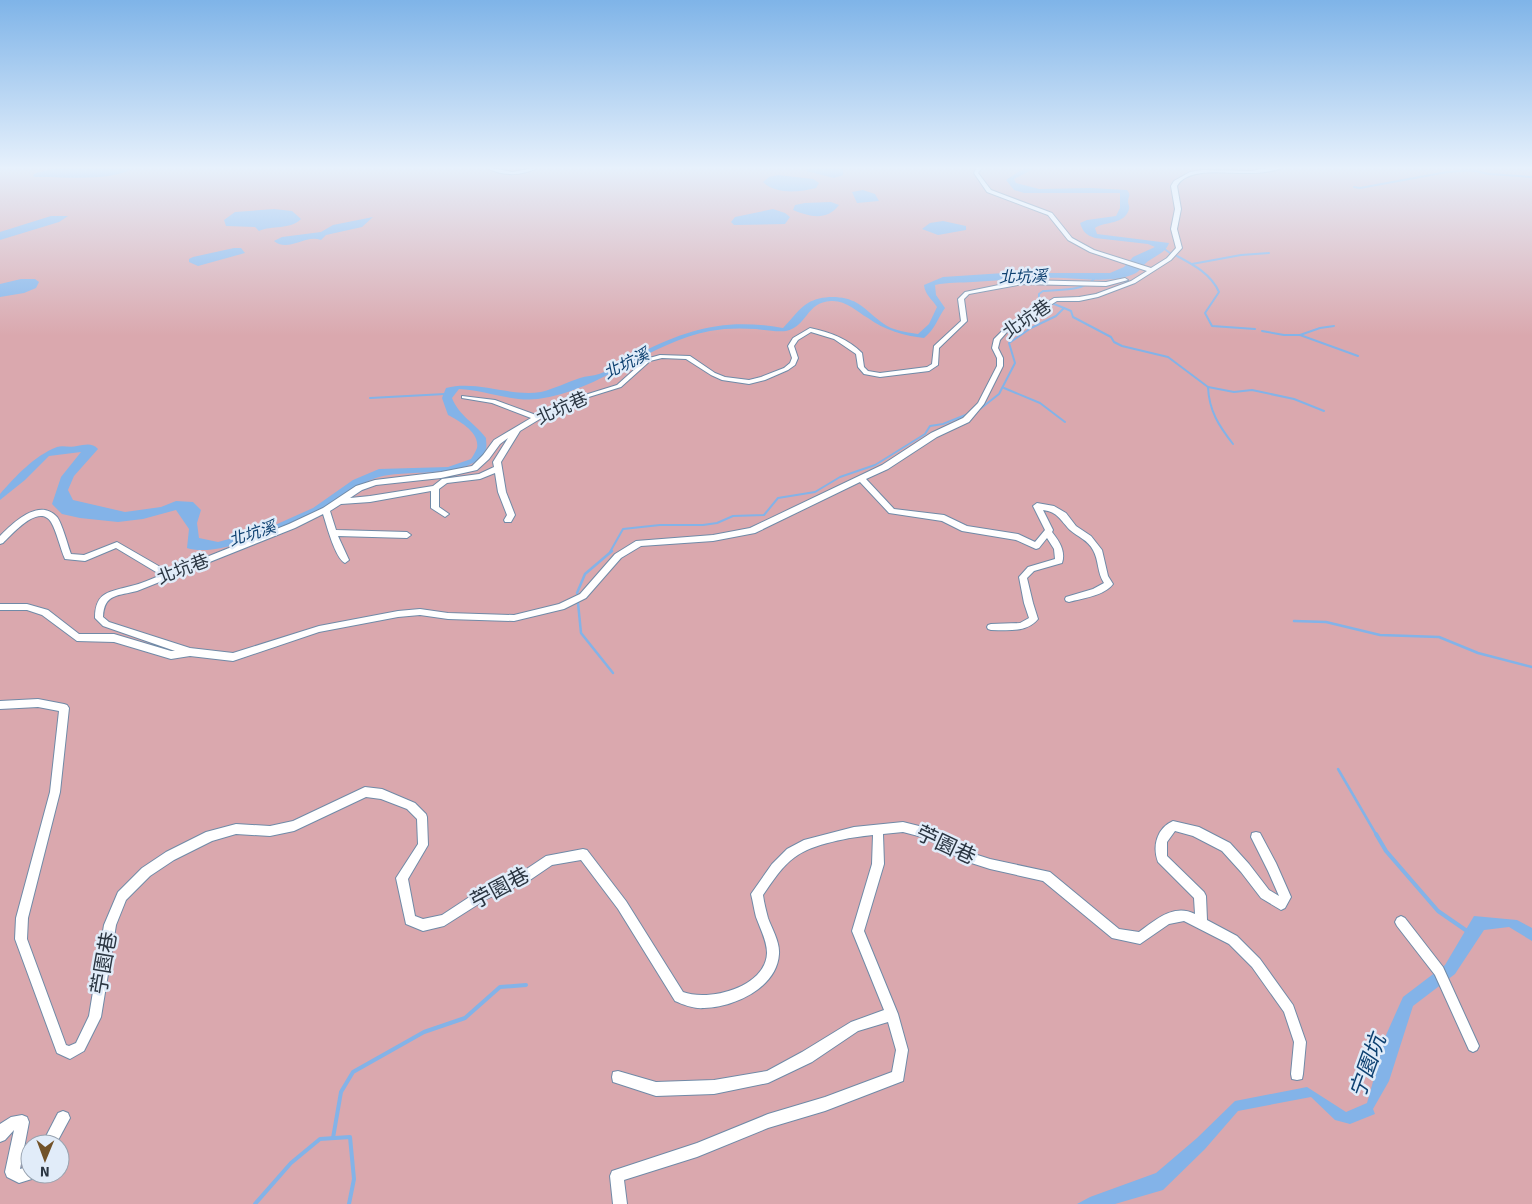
<svg xmlns="http://www.w3.org/2000/svg" width="1532" height="1204" font-family="Signika,'Noto Sans TC',sans-serif">
	<rect width="100%" height="100%" fill="#cae0f9"/>
	<path fill="#daa8ae" fill-rule="evenodd" d="M 0,167 L 1532,167 L 1532,1204 L 0,1204 ZM 30,1144 L 60,1144 L 60,1174 L 30,1174 Z"/>
	<g fill="#83b3e8">
		<path d="M 60,167 L 136,167 C 108,183 66,176 34,177 L 33,175 L 36,173 Z"/>
		<path d="M 809,167 L 843,167 L 843,175 L 834,178 L 807,171 Z"/>
		<path d="M 1026,167 L 1037,167 L 1014,179 L 1016,183 L 1039,189 L 1091,188 L 1127,190 C 1131,195 1129,195 1128,201 C 1128,205 1130,205 1129,209 C 1125,225 1105,221 1095,228 L 1097,234 L 1169,243 C 1166,252 1157,255 1150,260 C 1144,263 1141,270 1136,273 C 1117,283 1085,279 1064,278 C 1034,277 1004,280 973,282 C 960,283 948,282 935,285 L 936,295 L 945,308 C 937,319 936,328 924,338 C 905,336 884,330 868,318 C 856,311 846,300 831,301 C 806,302 807,327 786,331 C 777,332 765,330 756,329 C 741,328 725,328 710,331 C 650,342 600,391 538,399 C 511,402 485,390 459,389 L 452,398 C 459,416 475,423 486,438 C 486,441 487,446 486,449 C 474,481 401,468 376,478 C 356,485 341,497 323,508 C 295,524 218,559 187,548 L 189,529 L 176,510 L 143,519 L 118,522 L 80,518 L 62,514 L 52,504 L 61,477 L 81,452 L 49,456 L 25,480 L 0,500 L 0,494 C 16,476 34,456 57,447 C 63,445 70,448 77,446 C 84,445 92,442 98,449 L 74,476 L 68,490 L 73,500 L 125,512 L 161,507 L 176,501 L 193,502 L 201,510 L 197,523 L 199,538 L 218,542 L 266,529 L 313,508 L 353,480 L 379,469 L 448,467 L 471,459 C 473,456 476,451 477,448 C 480,432 459,421 448,415 L 442,398 L 446,388 C 478,380 509,397 541,392 C 554,389 567,382 580,378 C 586,376 593,376 599,374 C 613,369 627,360 640,353 C 690,328 727,318 783,328 C 791,320 799,308 808,303 C 821,295 844,295 857,303 C 869,310 878,322 891,328 C 899,331 910,333 918,334 L 929,324 L 937,307 C 932,299 925,295 924,285 L 943,277 L 1004,273 L 1110,273 L 1124,267 L 1133,257 L 1155,247 L 1148,244 L 1095,238 C 1086,235 1083,232 1080,223 L 1087,220 L 1116,216 L 1120,208 L 1120,193 L 1024,193 L 1014,190 L 1006,180 Z"/>
		<path d="M 778,175 L 813,179 L 819,183 L 816,188 C 800,192 776,195 763,182 L 769,177 Z"/>
		<path d="M 863,190 L 875,194 L 879,201 L 857,203 L 852,192 Z"/>
		<path d="M 831,202 L 839,205 C 827,221 810,217 793,210 L 795,205 L 805,203 Z"/>
		<path d="M 274,209 L 292,211 L 301,219 C 290,230 272,225 259,231 L 255,227 L 226,226 L 224,220 L 235,212 Z"/>
		<path d="M 773,209 L 785,213 L 790,217 L 785,224 L 734,225 L 731,222 L 735,217 Z"/>
		<path d="M 51,216 L 68,216 L 59,222 L 0,240 L 0,232 Z"/>
		<path d="M 373,217 L 362,227 L 326,235 L 321,240 C 305,234 289,253 274,241 L 282,237 L 321,232 L 333,225 Z"/>
		<path d="M 943,221 L 966,226 L 966,230 L 938,235 L 922,229 L 930,223 Z"/>
		<path d="M 234,248 L 241,248 L 245,253 L 198,266 L 189,262 L 189,259 L 193,257 Z"/>
		<path d="M 21,279 L 35,279 L 39,282 L 36,288 L 24,293 L 0,297 L 0,284 Z"/>
		<path d="M 1474,916 L 1517,920 L 1532,928 L 1532,941 L 1509,927 L 1484,930 L 1455,974 L 1413,1006 L 1389,1081 L 1373,1109 L 1375,1114 L 1350,1124 L 1335,1120 L 1311,1097 L 1238,1111 L 1205,1149 L 1163,1190 L 1115,1204 L 1077,1204 L 1090,1197 L 1156,1173 L 1197,1138 L 1235,1101 L 1307,1087 L 1346,1112 L 1367,1103 L 1386,1035 L 1403,997 L 1445,965 Z"/>
	</g>
	<g fill="none" stroke-linecap="round" stroke-linejoin="round">
		<g stroke="#83b3e8" stroke-width="2">
			<path d="M 1354,187 L 1360,188 L 1447,172 L 1471,170 L 1489,174 L 1532,177"/>
			<path d="M 1163,248 L 1170,253"/>
			<path d="M 1177,256 C 1194,265 1211,274 1219,292 L 1205,313 L 1212,326 L 1255,329"/>
			<path d="M 1192,264 L 1241,255 L 1269,253"/>
			<path d="M 1045,301 L 1039,298 L 1039,294 L 1043,291 C 1060,289 1081,292 1094,279"/>
			<path d="M 1064,308 L 1071,311 L 1073,317 L 1111,337 L 1114,342 L 1122,346 L 1168,357 L 1208,387 L 1234,392 L 1252,390 L 1294,399 L 1324,411"/>
			<path d="M 1262,331 L 1284,335 L 1300,335 L 1358,356"/>
			<path d="M 1300,335 L 1320,328 L 1334,326"/>
			<path d="M 1208,387 C 1209,411 1219,426 1233,444"/>
			<path d="M 1004,388 L 1040,403 L 1065,422"/>
			<path d="M 370,398 L 445,394"/>
			<path d="M 980,409 L 999,394 L 1015,363 L 1009,343 L 1031,328 L 1056,316 L 1064,308 L 1054,304"/>
			<path d="M 610,552 L 623,529 L 660,525 L 703,525 L 717,523 L 733,516 L 764,515 L 778,498 L 815,492 L 840,477 L 875,465 L 925,434 L 930,426 L 943,424 L 968,414"/>
		</g>
		<g stroke="#83b3e8" stroke-width="2.5">
			<path d="M 577,593 L 585,574 L 612,551"/>
			<path d="M 578,603 L 581,633 L 613,673"/>
			<path d="M 1294,621 L 1326,622 L 1380,635 L 1439,637 L 1478,653 L 1532,667"/>
			<path d="M 1338,769 L 1377,836"/>
		</g>
		<g stroke="#83b3e8" stroke-width="4">
			<path d="M 1376,834 L 1386,851 L 1438,911 L 1467,931"/>
			<path d="M 333,1138 L 341,1092 L 353,1072 L 424,1032 L 465,1018 L 500,987 L 526,985"/>
			<path d="M 255,1204 L 291,1163 L 320,1139 L 350,1137 L 354,1179 L 349,1204"/>
		</g>
		<g stroke="#708aa7" stroke-width="2">
			<g id="minor">
				<path d="M 486,167 L 512,172 L 539,167 C 523,176 502,177 486,167 Z"/>
				<path d="M 977,167 L 982,167 L 978,173 L 991,190 L 1052,213 L 1072,238 L 1094,250 L 1151,268 L 1167,258 L 1176,248 L 1171,229 L 1175,209 L 1171,186 L 1174,181 L 1190,172 L 1202,170 L 1252,171 L 1271,167 L 1284,167 C 1275,171 1261,173 1250,173 C 1230,174 1188,166 1177,186 L 1181,209 L 1177,229 L 1182,248 L 1171,260 L 1135,283 L 1098,297 L 1079,301 L 1057,301 L 1007,332 L 1000,340 L 998,348 L 1003,358 L 1003,366 L 984,404 L 969,422 L 937,437 L 888,469 L 866,479 L 894,509 L 944,515 L 967,526 L 1018,534 L 1035,542 L 1045,530 L 1033,506 L 1037,503 L 1054,506 L 1066,513 L 1076,526 L 1091,536 L 1102,550 L 1108,576 L 1113,584 C 1104,596 1083,598 1069,602 L 1066,601 L 1065,599 L 1066,597 L 1093,589 L 1104,583 C 1097,573 1099,560 1093,550 C 1088,540 1078,537 1070,530 C 1060,520 1058,512 1043,510 L 1053,530 L 1052,532 C 1059,541 1066,551 1062,563 L 1034,571 L 1027,578 L 1033,603 L 1038,619 C 1027,633 1007,630 991,630 L 988,629 L 987,627 L 988,625 L 991,624 L 1020,623 L 1029,618 L 1024,603 L 1019,577 L 1028,567 L 1055,559 L 1054,549 L 1047,538 L 1039,548 L 1036,549 L 1016,540 L 962,531 L 942,521 L 889,513 L 860,482 L 755,533 L 713,541 L 641,546 L 621,558 L 586,598 L 564,609 L 514,621 L 448,619 L 420,615 L 398,617 L 319,632 L 233,661 L 190,656 L 171,659 L 114,642 L 77,641 L 42,615 L 27,610 L 0,610 L 0,604 L 27,604 L 48,610 L 79,634 L 114,634 L 171,651 L 175,651 L 103,626 L 95,618 C 95,591 110,592 131,586 C 141,584 151,579 161,575 L 116,548 L 85,561 L 65,559 C 60,548 57,532 51,522 C 39,503 12,534 3,543 L 0,544 L 0,536 C 12,524 39,497 57,517 C 62,523 68,546 71,554 L 84,555 L 117,542 L 169,572 L 289,524 L 323,508 L 356,486 L 375,480 L 441,472 L 472,466 L 483,455 L 494,440 L 531,418 L 492,403 L 462,398 L 462,396 L 495,400 L 536,415 L 559,403 L 617,385 L 646,359 L 660,355 L 690,356 L 715,373 L 725,377 L 749,380 L 761,377 L 784,368 L 790,363 L 792,358 L 788,346 L 793,338 L 810,328 C 830,332 848,339 862,353 L 864,367 L 868,371 L 880,373 L 927,367 L 932,364 L 934,346 L 961,321 L 958,299 L 965,292 L 1023,280 L 1106,282 L 1125,278 L 1128,280 L 1106,286 L 1023,284 L 969,294 L 964,299 L 967,321 L 939,348 L 938,365 L 929,371 L 880,377 L 864,374 L 858,367 L 856,354 L 834,339 L 811,332 L 798,340 L 794,346 L 798,358 L 795,365 L 788,370 L 765,380 L 749,384 L 722,380 L 711,375 L 686,359 L 662,358 L 650,361 L 621,387 L 563,405 L 520,431 L 501,462 L 506,492 L 515,515 L 511,522 L 505,522 L 504,520 L 507,515 L 498,492 L 495,473 L 480,479 L 447,483 L 439,489 L 439,507 L 449,514 L 445,517 L 431,508 L 431,491 L 370,502 L 341,504 L 330,511 L 336,530 L 407,532 L 411,535 L 407,538 L 338,536 L 349,560 L 345,563 C 335,558 327,526 323,514 L 295,528 L 137,591 C 119,596 104,593 103,617 L 109,622 L 190,648 L 233,653 L 319,626 L 398,611 L 420,609 L 448,613 L 514,615 L 559,604 L 580,594 L 615,554 L 636,541 L 713,535 L 750,528 L 882,465 L 931,433 L 963,418 L 978,403 L 997,366 L 997,358 L 992,348 L 994,339 L 1003,330 L 1054,298 L 1079,297 L 1096,294 L 1131,281 L 1147,271 L 1090,252 L 1068,240 L 1048,215 L 987,192 L 974,173 ZM 508,438 L 493,462 L 494,467 L 479,474 L 442,479 L 433,486 L 370,496 L 350,498 L 362,490 L 376,485 L 441,478 L 477,470 L 489,459 L 500,444 Z"/>
				<path d="M 38,699 L 64,704 L 67,705 L 69,708 L 60,792 L 28,918 L 27,939 L 66,1045 L 69,1046 L 76,1043 L 89,1016 L 104,925 L 118,892 L 142,868 L 166,852 L 206,832 L 236,824 L 270,826 L 293,821 L 365,787 L 382,789 L 415,803 L 426,814 L 427,817 L 428,845 L 408,879 L 415,916 L 423,919 L 442,915 L 480,890 L 519,874 L 546,856 L 583,849 L 587,850 L 626,901 L 683,992 C 709,1002 766,987 767,953 C 767,941 760,928 756,917 C 754,909 753,902 751,894 L 772,864 L 787,849 L 804,840 L 854,827 L 903,822 L 923,827 L 941,834 L 965,851 L 990,859 L 1050,872 L 1119,929 L 1139,932 C 1155,920 1174,903 1195,914 L 1194,898 L 1158,862 C 1152,846 1157,828 1173,821 L 1199,827 L 1230,843 L 1249,864 L 1269,890 L 1279,896 L 1268,871 L 1251,837 L 1252,833 L 1256,832 L 1260,833 L 1276,863 L 1291,897 L 1285,908 L 1281,910 L 1261,898 L 1241,872 L 1222,851 L 1193,836 L 1175,831 L 1167,842 L 1167,856 L 1204,892 L 1206,896 L 1207,920 L 1237,936 L 1260,959 L 1293,1005 L 1306,1042 L 1303,1074 L 1302,1079 L 1297,1080 L 1292,1079 L 1291,1074 L 1294,1042 L 1284,1012 L 1252,967 L 1229,944 L 1184,921 L 1169,924 L 1140,944 L 1112,938 L 1043,881 L 990,869 L 962,860 L 933,842 L 922,837 L 903,832 L 883,834 L 884,864 L 864,931 L 898,1014 L 908,1050 L 903,1081 L 825,1111 L 768,1128 L 697,1157 L 624,1180 L 627,1204 L 613,1204 L 610,1176 L 612,1171 L 697,1143 L 768,1114 L 825,1097 L 892,1072 L 896,1050 L 888,1022 L 858,1031 L 812,1062 L 768,1083 L 714,1094 L 656,1096 L 613,1082 L 612,1077 L 613,1072 L 618,1071 L 656,1082 L 714,1080 L 767,1071 L 802,1052 L 851,1022 L 884,1010 L 852,931 L 872,864 L 873,835 C 851,837 812,844 795,857 C 782,866 772,882 763,895 C 764,903 766,910 768,918 C 772,929 780,942 779,954 C 777,988 734,1007 704,1008 C 694,1009 684,1005 675,1001 L 618,909 L 581,860 L 552,865 L 527,882 L 488,898 L 444,926 L 423,931 L 406,924 L 396,878 L 418,844 L 417,819 L 407,809 L 381,799 L 366,797 L 294,831 L 270,836 L 236,834 L 212,841 L 174,860 L 150,876 L 126,900 L 116,925 L 101,1017 L 84,1051 L 70,1059 L 57,1053 L 15,939 L 16,918 L 50,792 L 59,711 L 38,707 L 0,709 L 0,701 Z"/>
				<path d="M 1401,916 L 1405,918 L 1443,967 L 1479,1046 L 1477,1050 L 1473,1052 L 1469,1050 L 1435,975 L 1397,926 L 1395,922 L 1397,918 Z"/>
				<path d="M 63,1111 L 68,1113 L 70,1118 L 56,1144 L 42,1144 L 58,1113 Z"/>
				<path d="M 22,1115 L 27,1117 L 29,1122 L 20,1169 L 30,1166 L 30,1174 L 36,1174 L 35,1178 L 19,1183 L 7,1177 L 5,1172 L 14,1130 L 5,1140 L 0,1142 L 0,1124 L 11,1117 Z"/>
			</g>
		</g>
		<use href="#minor" fill="#fff" fill-rule="evenodd"/>
	</g>
	<linearGradient id="sky" x2="0" y2="1"><stop stop-color="#7fb4e8"/><stop offset="0.5" stop-color="#e7f1fc"/><stop offset="1" stop-color="#e7f1fc" stop-opacity="0"/></linearGradient>
	<rect width="1532" height="336" fill="url(#sky)"/>
	<g text-anchor="middle" stroke-width="5" stroke-linejoin="round" paint-order="stroke">
		<g font-size="16" font-style="italic" fill="#0e4171" stroke="#e1ecf9">
			<text transform="translate(1023 276) rotate(-1)" y="6">北坑溪</text>
			<text transform="translate(626 363) rotate(-26)" y="6">北坑溪</text>
			<text transform="translate(252 533) rotate(-18)" y="6">北坑溪</text>
		</g>
		<g font-size="18" fill="#2b3642" stroke="#e1ecf9">
			<text transform="translate(1027 319) rotate(-34)" y="6">北坑巷</text>
			<text transform="translate(562 408) rotate(-24)" y="6">北坑巷</text>
			<text transform="translate(183 569) rotate(-21)" y="6">北坑巷</text>
		</g>
		<g font-size="21" fill="#2b3642" stroke="#e1ecf9">
			<text transform="translate(946 845) rotate(25)" y="7">苧園巷</text>
			<text transform="translate(500 888) rotate(-28)" y="7">苧園巷</text>
			<text transform="translate(104 963) rotate(-80)" y="7">苧園巷</text>
		</g>
		<g font-size="22" font-style="italic" fill="#0e4171" stroke="#e1ecf9">
			<text transform="translate(1367 1066) rotate(-70)" y="8">宁園坑</text>
		</g>
	</g>
	<g transform="translate(45 1159) rotate(181)"><circle r="24" fill="#e1ecf9" stroke="#98a3b0"/>
	<path d="M0-4L9 19L0 12L-9 19Z" fill="#725228"/>
	<text y="-8" font-size="14" font-weight="bold" text-anchor="middle" fill="#2b3642">N</text>
	</g>
</svg>
